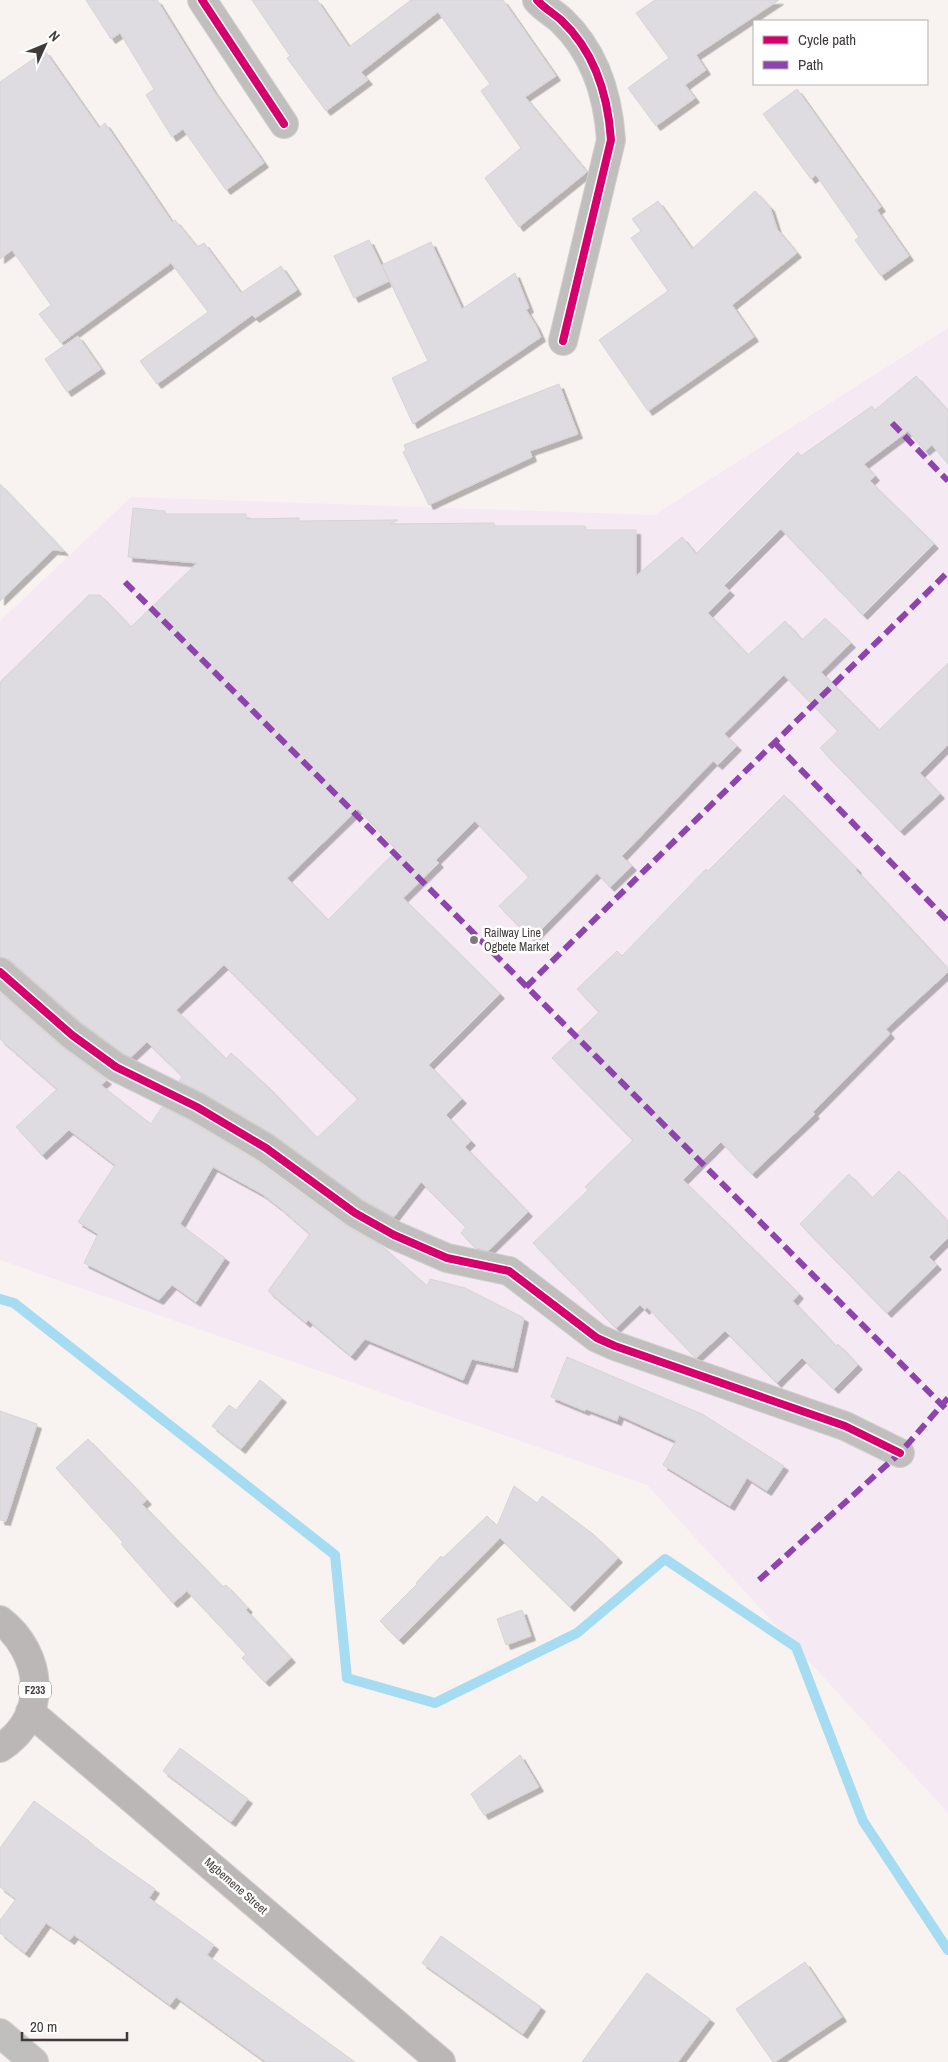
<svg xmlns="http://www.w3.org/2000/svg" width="948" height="2062" font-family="'Archivo Narrow',sans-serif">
	<defs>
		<filter id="shadow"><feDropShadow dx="4.5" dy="4.5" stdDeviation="0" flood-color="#0004"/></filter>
	</defs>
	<rect width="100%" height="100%" fill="#f8f2f0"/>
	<path fill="#f5eaf4" d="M 948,328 L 948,1813 L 647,1485 L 0,1260 L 0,621 L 131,497 L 654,515 Z"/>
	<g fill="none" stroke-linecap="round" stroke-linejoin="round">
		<path stroke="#a5dcf1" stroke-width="10" d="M 0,1299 L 14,1303 L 335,1555 L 347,1678 L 435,1703 L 577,1633 L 665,1559 L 796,1647 L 863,1821 L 948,1950"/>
	</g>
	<g fill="#dfdce1" stroke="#d6d4d4" fill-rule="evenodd" filter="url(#shadow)">
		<path d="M 86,0 L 157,0 L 213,90 L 264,163 L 226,190 L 183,129 L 172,137 L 146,95 L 154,89 L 120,33 L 111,39 Z"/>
		<path d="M 252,0 L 317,0 L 349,47 L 411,0 L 503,0 L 556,76 L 525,97 L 587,172 L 519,227 L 485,178 L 521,148 L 481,91 L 490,84 L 438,12 L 361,72 L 368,80 L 326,111 L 287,58 L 290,56 Z"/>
		<path d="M 655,0 L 779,0 L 696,55 L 706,70 L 685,85 L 695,98 L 656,126 L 628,88 L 669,58 L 636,13 Z"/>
		<path d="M 45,51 L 99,128 L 105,123 L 172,222 L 175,220 L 197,247 L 204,243 L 241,293 L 281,266 L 297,290 L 255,318 L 252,315 L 157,384 L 140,361 L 208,312 L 171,263 L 61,343 L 39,314 L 51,305 L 12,250 L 0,259 L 0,82 Z"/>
		<path d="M 797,89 L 881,207 L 877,210 L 909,256 L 881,276 L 855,240 L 859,237 L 816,175 L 811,179 L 763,114 Z"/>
		<path d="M 755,191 L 770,207 L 777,229 L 797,253 L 732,305 L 754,337 L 648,411 L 599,340 L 668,291 L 631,238 L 641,231 L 632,219 L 658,201 L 692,249 Z"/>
		<path d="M 369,240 L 389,281 L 354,298 L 334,256 Z"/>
		<path d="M 431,242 L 462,309 L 515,273 L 529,308 L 526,310 L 535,324 L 541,337 L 413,424 L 392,378 L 428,361 L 382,265 Z"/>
		<path d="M 78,336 L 101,369 L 67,392 L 45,359 Z"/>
		<path d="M 916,376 L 948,411 L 948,464 L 932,445 L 925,451 L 908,431 L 864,464 L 875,476 L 870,481 L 934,544 L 863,615 L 781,529 L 724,586 L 730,591 L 708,613 L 748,655 L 785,621 L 802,640 L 825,618 L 851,643 L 821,672 L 879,730 L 948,663 L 948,745 L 920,773 L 940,794 L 900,831 L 820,748 L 838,731 L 784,675 L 724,734 L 737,746 L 718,765 L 713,761 L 622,856 L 632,866 L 610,887 L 597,873 L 532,939 L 499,906 L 529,877 L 475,821 L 436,860 L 439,863 L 403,898 L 500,994 L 429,1065 L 462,1099 L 446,1115 L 471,1141 L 465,1147 L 528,1212 L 488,1251 L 476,1248 L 461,1233 L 466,1227 L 421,1182 L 394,1217 L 363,1200 L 274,1135 L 205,1094 L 179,1081 L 182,1076 L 147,1042 L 131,1057 L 124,1054 L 82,1023 L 10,960 L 0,957 L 0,682 L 89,595 L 100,595 L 131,627 L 197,563 L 128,557 L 133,508 L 165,511 L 165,514 L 246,514 L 246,519 L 299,518 L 299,521 L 398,520 L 390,524 L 494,523 L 494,526 L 585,526 L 586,530 L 636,530 L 636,576 L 682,537 L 696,554 L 798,452 L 801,456 L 872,406 L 875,410 ZM 358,809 L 397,850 L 328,920 L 287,878 ZM 224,965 L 358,1099 L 317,1138 L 267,1086 L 231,1053 L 226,1059 L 176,1010 Z"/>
		<path d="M 559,384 L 578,434 L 530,451 L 532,457 L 429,505 L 403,452 L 406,450 L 404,445 Z"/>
		<path d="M 0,484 L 64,551 L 53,550 L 0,601 Z"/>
		<path d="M 784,795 L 857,869 L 856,870 L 948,969 L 948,972 L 886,1029 L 890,1034 L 813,1112 L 815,1114 L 752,1174 L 721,1142 L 683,1180 L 799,1294 L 793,1301 L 836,1346 L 838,1344 L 858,1365 L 834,1389 L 802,1358 L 777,1383 L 725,1331 L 696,1358 L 647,1307 L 645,1310 L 640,1305 L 616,1328 L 533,1243 L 588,1190 L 585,1187 L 633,1140 L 552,1058 L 599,1012 L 577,989 L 617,951 L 622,956 L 706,869 L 708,871 Z"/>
		<path d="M 0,993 L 62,1047 L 107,1080 L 101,1085 L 151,1124 L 162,1107 L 190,1121 L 257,1161 L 346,1226 L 382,1246 L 427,1286 L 430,1279 L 465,1288 L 524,1318 L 513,1368 L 472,1359 L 463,1380 L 365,1339 L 351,1356 L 308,1320 L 306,1323 L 268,1291 L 310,1234 L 279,1207 L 262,1194 L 213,1167 L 180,1224 L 225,1258 L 196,1302 L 172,1285 L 159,1300 L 84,1263 L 98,1234 L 78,1222 L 115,1165 L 69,1130 L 42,1155 L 16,1127 L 57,1089 L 0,1039 Z"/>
		<path d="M 899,1171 L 948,1221 L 948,1238 L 929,1257 L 937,1265 L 887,1313 L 800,1224 L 849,1174 L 872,1198 Z"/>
		<path d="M 567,1357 L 702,1414 L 784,1466 L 767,1491 L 747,1478 L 730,1506 L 663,1465 L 676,1441 L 619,1415 L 617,1421 L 586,1409 L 585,1411 L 551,1397 Z"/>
		<path d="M 260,1380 L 282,1398 L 241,1449 L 212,1426 L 229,1405 L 236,1410 Z"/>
		<path d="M 0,1411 L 37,1424 L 6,1521 L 0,1520 Z"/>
		<path d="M 88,1439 L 147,1500 L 142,1504 L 223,1587 L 226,1585 L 248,1608 L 246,1610 L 291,1658 L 265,1682 L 242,1658 L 246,1654 L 187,1591 L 173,1603 L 121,1544 L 123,1542 L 56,1468 Z"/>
		<path d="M 514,1486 L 537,1503 L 542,1496 L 593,1534 L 618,1558 L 570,1607 L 500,1538 L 399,1640 L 380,1621 L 417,1584 L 416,1583 L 441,1556 L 443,1558 L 487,1516 L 497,1526 Z"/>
		<path d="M 522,1610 L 531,1636 L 506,1645 L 497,1619 Z"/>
		<path d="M 180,1748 L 248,1799 L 231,1822 L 163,1771 Z"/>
		<path d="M 520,1755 L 539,1787 L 484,1815 L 471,1794 Z"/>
		<path d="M 34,1801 L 89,1841 L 88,1842 L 155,1889 L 149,1898 L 214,1945 L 207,1955 L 355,2062 L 266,2062 L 176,1997 L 170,2005 L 74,1935 L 70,1940 L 46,1923 L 25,1953 L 0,1933 L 0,1920 L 16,1899 L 0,1887 L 0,1848 Z"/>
		<path d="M 441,1936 L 541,2007 L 523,2034 L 422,1963 Z"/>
		<path d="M 805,1962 L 842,2017 L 775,2062 L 773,2062 L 736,2009 Z"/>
		<path d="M 647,1973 L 710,2019 L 678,2062 L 582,2062 Z"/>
	</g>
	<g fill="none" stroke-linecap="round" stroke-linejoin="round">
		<g stroke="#d2cecc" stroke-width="30">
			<g id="minor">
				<path d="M 202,0 L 284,124"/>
				<path d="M 537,0 C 544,8 553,13 561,20 C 595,52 608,94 611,140 L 563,341"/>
				<path d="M 0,972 L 72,1035 L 116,1067 L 197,1107 L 266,1148 L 355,1213 L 394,1235 L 447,1258 L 509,1271 L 597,1338 L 615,1346 L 845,1426 L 900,1453"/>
				<path d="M 0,2033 L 34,2062"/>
			</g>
		</g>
		<g stroke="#d2cecc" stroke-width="30">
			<g id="major">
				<path d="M 0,1620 C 43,1653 50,1717 0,1748"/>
				<path d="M 30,1712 L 441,2062"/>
			</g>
		</g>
		<use href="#minor" stroke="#c1bfbe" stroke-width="28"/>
		<use href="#major" stroke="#bbb7b6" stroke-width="28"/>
		<g stroke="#8e44ad" stroke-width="6" stroke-dasharray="12 6" stroke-linecap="butt">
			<path d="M 892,423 L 948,481"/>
			<path d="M 125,582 L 948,1411"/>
			<path d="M 775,743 L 948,921"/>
			<path d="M 526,987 L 948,572"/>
			<path d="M 759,1580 L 900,1453 L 948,1398"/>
		</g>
		<g stroke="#fff" stroke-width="11">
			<g id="cycleway">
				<path d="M 202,0 L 284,124"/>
				<path d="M 537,0 C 544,8 553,13 561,20 C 595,52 608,94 611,140 L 563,341"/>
				<path d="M 0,972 L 72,1035 L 116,1067 L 197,1107 L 266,1148 L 355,1213 L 394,1235 L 447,1258 L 509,1271 L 597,1338 L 615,1346 L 845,1426 L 900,1453"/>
			</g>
		</g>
		<use href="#cycleway" stroke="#d6006c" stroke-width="8"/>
	</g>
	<circle fill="#807b7a" stroke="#fff" stroke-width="2" cx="474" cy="940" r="5"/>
	<g text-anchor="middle" stroke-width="5" stroke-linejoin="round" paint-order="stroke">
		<rect fill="#fff" stroke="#797675" stroke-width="1" x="19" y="1681.5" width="32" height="17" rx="4"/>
		<g font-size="11" font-weight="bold" fill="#403b3a">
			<text x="35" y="1694">F233</text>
		</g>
		<g font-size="12" fill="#403b3a" stroke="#fff" text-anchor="start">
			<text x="484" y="937">Railway Line<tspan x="484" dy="14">Ogbete Market</tspan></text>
		</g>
		<g font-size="12" fill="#403b3a" stroke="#fff">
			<text transform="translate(236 1886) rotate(41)" y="4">Mgbemene Street</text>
		</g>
	</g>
	<rect x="753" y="20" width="175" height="65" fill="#ffffff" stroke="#b3b1b0"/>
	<rect x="763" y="36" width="25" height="8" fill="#d6006c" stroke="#b3b1b0"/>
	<text x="798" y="45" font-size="15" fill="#403b3a">Cycle path</text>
	<rect x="763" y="61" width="25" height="8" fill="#8e44ad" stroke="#b3b1b0"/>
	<text x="798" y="70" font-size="15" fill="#403b3a">Path</text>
	<g transform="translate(45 45) rotate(46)" stroke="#ffffff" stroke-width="4" paint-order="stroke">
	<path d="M0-4L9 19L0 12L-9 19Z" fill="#403b3a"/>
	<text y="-8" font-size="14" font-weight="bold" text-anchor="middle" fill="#403b3a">N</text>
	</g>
	<path d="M22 2032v8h105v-8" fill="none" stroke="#403b3a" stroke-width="2.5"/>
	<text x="30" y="2032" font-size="15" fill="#403b3a" stroke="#ffffff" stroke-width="4" paint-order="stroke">20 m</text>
</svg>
